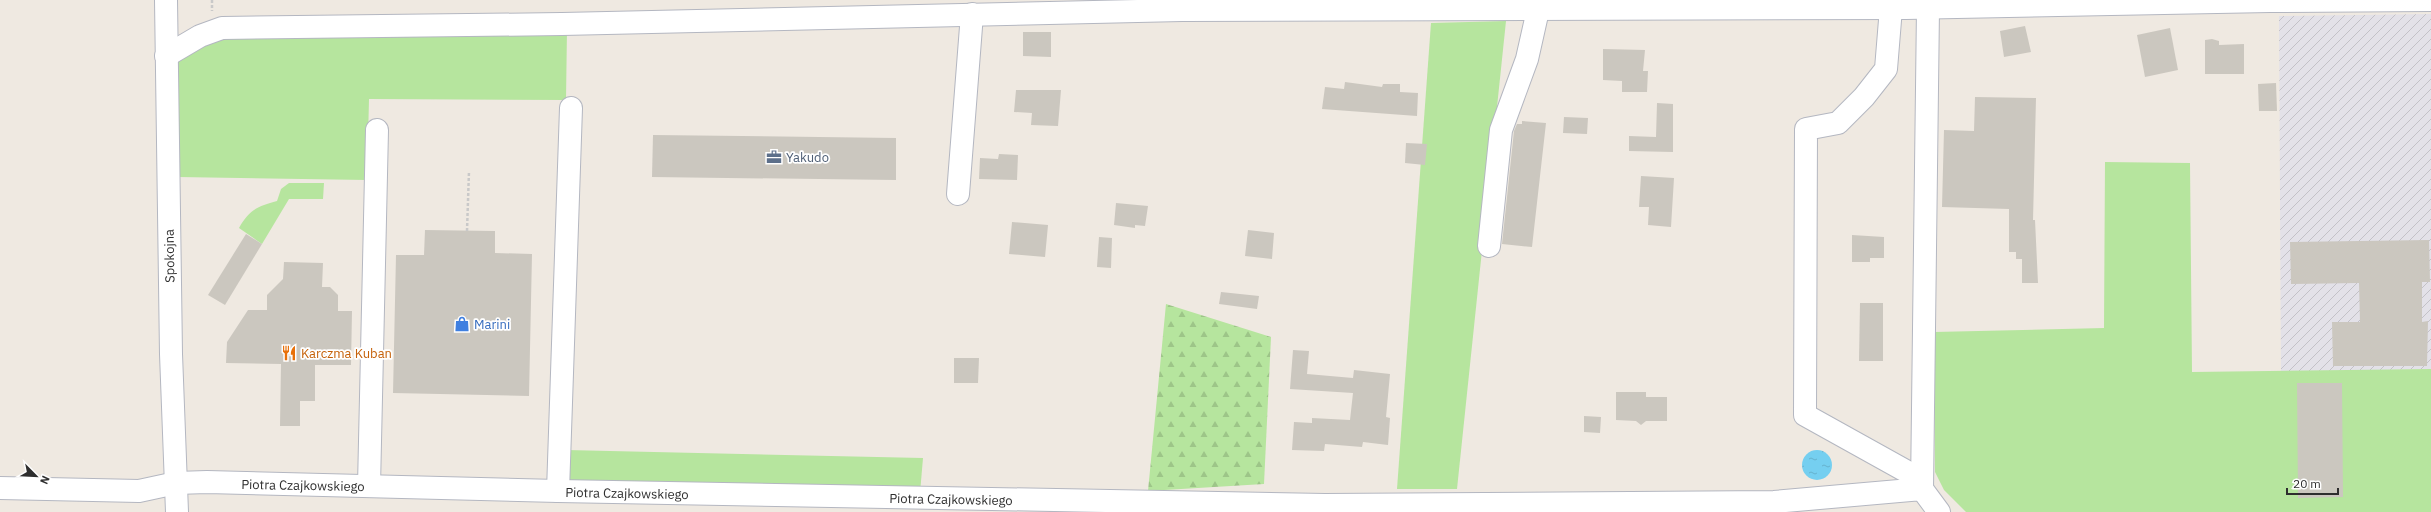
<svg xmlns="http://www.w3.org/2000/svg" width="2431" height="512" font-family="'IBM Plex Sans',sans-serif">
	<defs>
		<pattern id="industrial-furrows" width="10" height="10" patternUnits="userSpaceOnUse"><rect width="10" height="10" fill="#e3e1e8"/><path d="M-1 1l2-2M0 10L10 0M9 11l2-2" fill="none" stroke="#c3c1c7"/></pattern>
		<pattern id="forest-firs" width="22" height="20" patternUnits="userSpaceOnUse"><rect width="22" height="20" fill="#b6e59e"/><path d="M5 1l3.5 6h-7zM16 11l3.5 6h-7z" fill="#9dc588"/></pattern>
		<pattern id="water-ripples" width="26" height="14" patternUnits="userSpaceOnUse"><rect width="26" height="14" fill="#75cff0"/><path d="M2 4q2-2 4 0t4 0M15 11q2-2 4 0t4 0" fill="none" stroke="#66b2ce"/></pattern>
	</defs>
	<rect width="100%" height="100%" fill="#efe9e1"/>
	<path fill="url(#industrial-furrows)" d="M 2431,14 L 2431,369 L 2281,372 L 2279,16 Z"/>
	<g fill="#b6e59e">
		<path d="M 1506,21 L 1457,489 L 1397,489 L 1431,23 Z"/>
		<path d="M 567,29 L 566,100 L 369,99 L 367,180 L 178,177 L 175,63 L 206,45 L 226,37 Z"/>
		<path d="M 2105,162 L 2190,163 L 2192,372 L 2431,369 L 2431,512 L 1966,512 L 1944,490 L 1935,472 L 1934,332 L 2104,328 Z"/>
		<path d="M 289,183 L 324,183 L 323,199 L 289,199 L 262,244 L 239,228 C 249,210 258,206 277,201 L 281,189 Z"/>
		<path d="M 566,450 L 923,458 L 920,493 L 565,485 Z"/>
	</g>
	<path fill="url(#forest-firs)" d="M 1166,304 L 1271,337 L 1264,484 L 1148,491 Z"/>
	<circle fill="url(#water-ripples)" cx="1817" cy="465" r="15"/>
	<g fill="#cbc7bf">
		<path d="M 2025,26 L 2031,52 L 2004,57 L 2000,31 Z"/>
		<path d="M 2170,28 L 2178,70 L 2145,77 L 2137,35 Z"/>
		<path d="M 1023,32 L 1051,32 L 1051,57 L 1023,56 Z"/>
		<path d="M 2212,39 L 2219,41 L 2219,45 L 2244,44 L 2244,74 L 2205,74 L 2205,40 Z"/>
		<path d="M 1603,49 L 1645,50 L 1643,71 L 1648,71 L 1647,92 L 1622,92 L 1622,81 L 1603,80 Z"/>
		<path d="M 1345,82 L 1382,87 L 1383,84 L 1400,84 L 1400,92 L 1418,93 L 1417,116 L 1322,109 L 1325,87 L 1344,89 Z"/>
		<path d="M 2276,83 L 2277,111 L 2259,111 L 2258,84 Z"/>
		<path d="M 1016,90 L 1061,90 L 1058,126 L 1031,125 L 1032,113 L 1014,112 Z"/>
		<path d="M 1975,97 L 2036,98 L 2033,220 L 2035,220 L 2038,283 L 2022,283 L 2022,259 L 2016,259 L 2016,252 L 2009,252 L 2009,209 L 1942,207 L 1944,130 L 1974,131 Z"/>
		<path d="M 1657,103 L 1673,104 L 1673,152 L 1629,151 L 1629,136 L 1656,137 Z"/>
		<path d="M 1564,117 L 1588,118 L 1587,134 L 1563,133 Z"/>
		<path d="M 1522,121 L 1546,123 L 1532,247 L 1502,244 L 1514,131 L 1517,124 L 1522,124 Z"/>
		<path d="M 653,135 L 896,138 L 896,180 L 652,177 Z"/>
		<path d="M 1406,143 L 1427,144 L 1425,165 L 1405,163 Z"/>
		<path d="M 999,154 L 1018,155 L 1017,180 L 979,179 L 980,158 L 998,159 Z"/>
		<path d="M 1641,176 L 1674,178 L 1671,227 L 1648,225 L 1649,207 L 1639,207 Z"/>
		<path d="M 1116,203 L 1148,206 L 1145,226 L 1135,225 L 1135,228 L 1114,225 Z"/>
		<path d="M 1012,222 L 1048,225 L 1045,257 L 1009,254 Z"/>
		<path d="M 425,230 L 495,231 L 495,253 L 532,254 L 529,396 L 393,393 L 396,255 L 424,255 Z"/>
		<path d="M 1248,230 L 1274,233 L 1272,259 L 1245,256 Z"/>
		<path d="M 246,234 L 262,244 L 225,305 L 208,295 Z"/>
		<path d="M 1852,235 L 1884,237 L 1884,258 L 1870,258 L 1870,262 L 1852,262 Z"/>
		<path d="M 1099,237 L 1112,238 L 1111,268 L 1097,267 Z"/>
		<path d="M 2429,240 L 2430,282 L 2422,282 L 2422,322 L 2428,321 L 2427,366 L 2333,366 L 2332,322 L 2360,322 L 2359,283 L 2291,284 L 2290,242 Z"/>
		<path d="M 284,262 L 323,263 L 322,287 L 330,287 L 338,295 L 338,311 L 352,311 L 351,365 L 315,365 L 315,401 L 300,401 L 300,426 L 280,426 L 281,364 L 226,363 L 227,342 L 248,310 L 267,310 L 267,295 L 283,279 Z"/>
		<path d="M 1221,292 L 1259,296 L 1257,309 L 1219,304 Z"/>
		<path d="M 1860,303 L 1883,303 L 1883,361 L 1859,361 Z"/>
		<path d="M 1293,350 L 1309,351 L 1307,374 L 1353,378 L 1354,370 L 1390,374 L 1386,417 L 1390,418 L 1388,445 L 1363,442 L 1362,447 L 1325,444 L 1324,451 L 1292,450 L 1294,422 L 1312,423 L 1312,418 L 1350,420 L 1353,393 L 1290,389 Z"/>
		<path d="M 954,358 L 979,358 L 978,383 L 954,383 Z"/>
		<path d="M 2297,383 L 2342,383 L 2343,497 L 2298,498 Z"/>
		<path d="M 1616,392 L 1646,392 L 1646,397 L 1667,397 L 1667,421 L 1646,421 L 1641,425 L 1636,421 L 1616,420 Z"/>
		<path d="M 1584,416 L 1601,417 L 1600,433 L 1584,432 Z"/>
	</g>
	<g fill="none" stroke-linecap="round" stroke-linejoin="round">
		<g stroke="#b4b7c1" stroke-width="24">
			<g id="minor">
				<path d="M 166,0 L 171,354 L 177,512"/>
				<path d="M 1891,8 L 1886,69 L 1864,97 L 1838,123 L 1806,129 L 1805,415 L 1922,480"/>
				<path d="M 166,56 L 200,36 L 222,28 L 562,24 L 1182,10 L 1906,8 L 2270,1 L 2431,0"/>
				<path d="M 958,194 L 972,14"/>
				<path d="M 1489,246 L 1501,130 L 1527,59 L 1538,10"/>
				<path d="M 369,486 L 377,130"/>
				<path d="M 0,488 L 139,491 L 176,483 L 207,482 L 558,491 L 1325,505 L 1774,502 L 1922,489 L 1939,512"/>
				<path d="M 1922,489 L 1928,8"/>
				<path d="M 558,491 L 571,108"/>
			</g>
		</g>
		<g stroke="#c9c9c9" stroke-width="2.5" stroke-dasharray="3 2" stroke-linecap="butt">
			<path d="M 212,0 L 212,11"/>
			<path d="M 467,231 L 469,171"/>
		</g>
		<use href="#minor" stroke="#fff" stroke-width="22"/>
	</g>
	<defs>
		<g id="office-bare" transform="scale(1.2)"><path d="M-6-3h4V-5.5h4V-3h4V5H-6ZM-1-4.5V-3h2v-1.5ZM-6 0V1H6V0Z" fill="#5c6f8a" stroke="#fff" stroke-width="2.5" paint-order="stroke"/></g>
		<g id="shop-bare" transform="scale(1.2)"><path d="M-5-2.5h2.3a2.7 3.5 0 0 1 5.4 0H5L5.5 6h-11ZM-1.5-2.5h3a1.5 2.3 0 0 0-3 0Z" fill="#3f7fe0" stroke="#fff" stroke-width="2.5" paint-order="stroke"/></g>
		<g id="restaurant-bare" transform="scale(1.2)"><path d="M-5-6h1v4h1v-4h1v4h1v-4h1v5L-1.5 .5V6h-2V.5L-5-1ZM5-6V6H3V1.5H1.5Q1.5-4 5-6Z" fill="#e8710a" stroke="#fff" stroke-width="2.5" paint-order="stroke"/></g>
	</defs>
	<g fill-rule="evenodd">
		<use href="#office-bare" x="774" y="157"/>
		<use href="#shop-bare" x="462" y="324"/>
		<use href="#restaurant-bare" x="289" y="353"/>
	</g>
	<g text-anchor="middle" stroke-width="3.5" stroke-linejoin="round" paint-order="stroke">
		<g font-size="13" fill="#4e5e75" stroke="#fff" text-anchor="start">
			<text x="786" y="162">Yakudo</text>
		</g>
		<g font-size="13" fill="#2e2e2e" stroke="#fff">
			<text transform="translate(169 256) rotate(-91)" y="5">Spokojna</text>
			<text transform="translate(303 485) rotate(1)" y="5">Piotra Czajkowskiego</text>
			<text transform="translate(627 493) rotate(1)" y="5">Piotra Czajkowskiego</text>
			<text transform="translate(951 499) rotate(1)" y="5">Piotra Czajkowskiego</text>
		</g>
		<g font-size="13" fill="#366cbe" stroke="#fff" text-anchor="start">
			<text x="474" y="329">Marini</text>
		</g>
		<g font-size="13" fill="#c56008" stroke="#fff" text-anchor="start">
			<text x="301" y="358">Karczma Kuban</text>
		</g>
	</g>
	<g transform="translate(36 476) rotate(114)" stroke="#ffffff" stroke-width="3" paint-order="stroke">
	<path d="M0-3L7 15L0 10L-7 15Z" fill="#2e2e2e"/>
	<text y="-6" font-size="11" font-weight="bold" text-anchor="middle" fill="#2e2e2e">N</text>
	</g>
	<path d="M2287 488v6h51v-6" fill="none" stroke="#2e2e2e" stroke-width="2"/>
	<text x="2293" y="488" font-size="12" fill="#2e2e2e" stroke="#ffffff" stroke-width="3" paint-order="stroke">20 m</text>
</svg>
